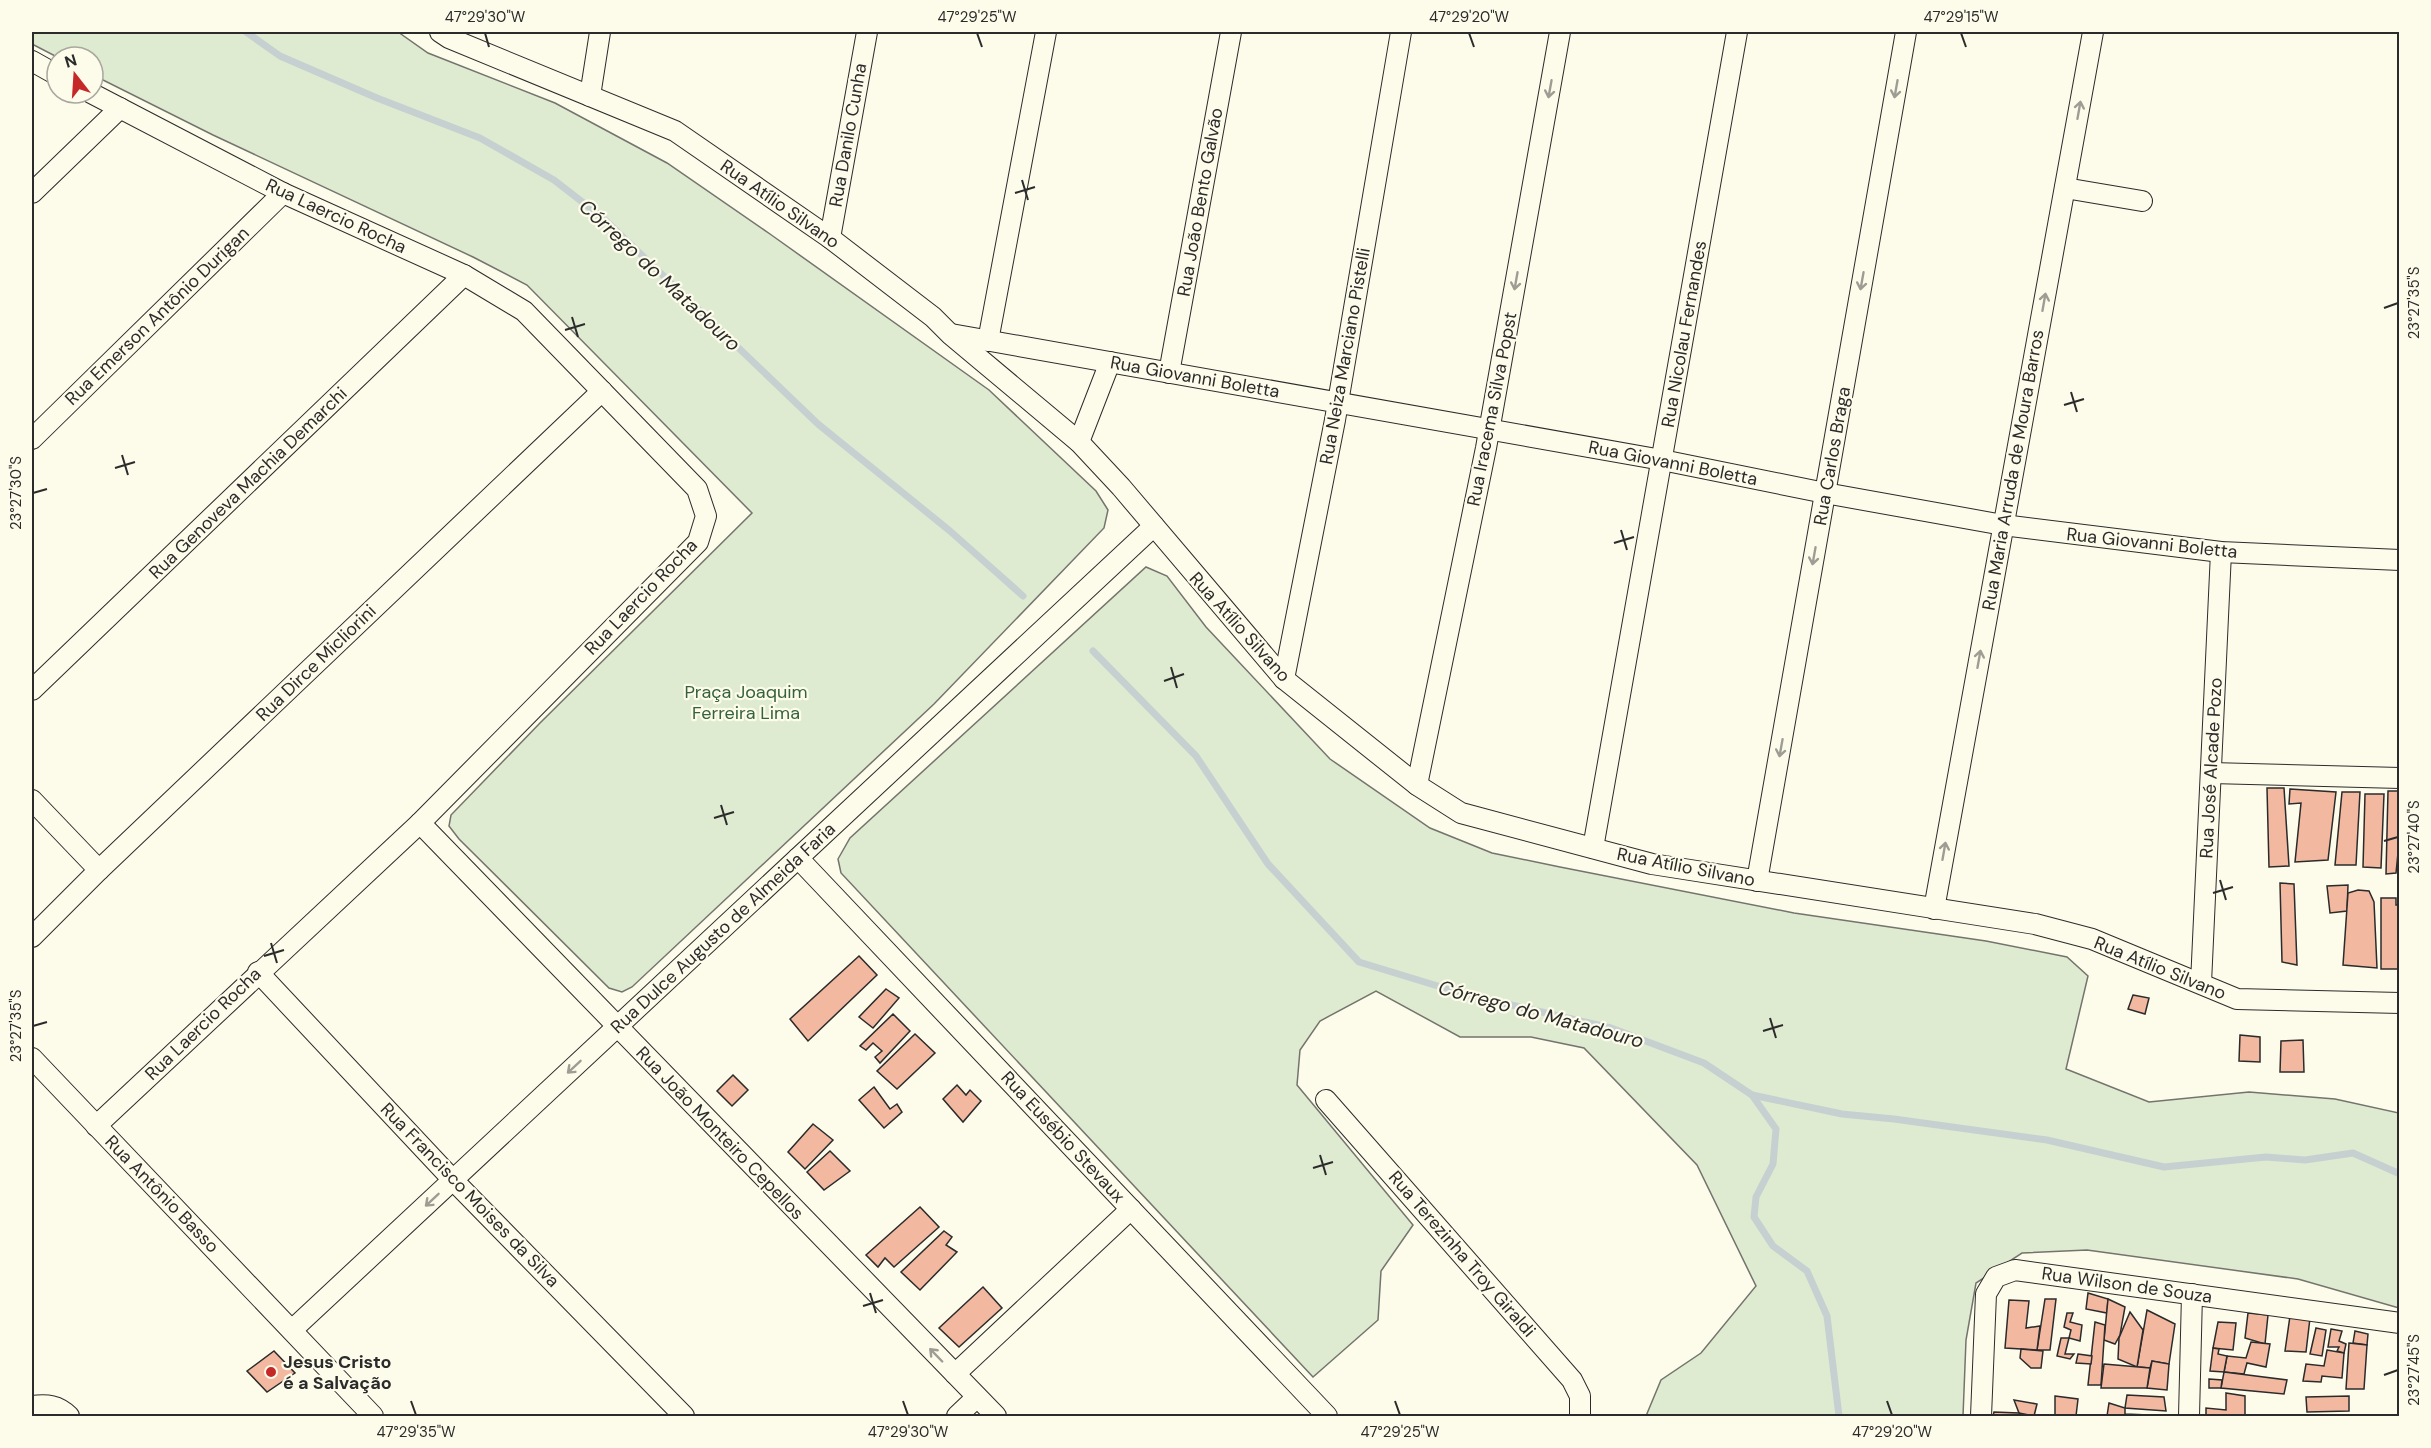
<svg xmlns="http://www.w3.org/2000/svg" width="2431" height="1448" font-family="'DM Sans',sans-serif">
	<rect width="100%" height="100%" fill="#fdfbea"/>
	<g fill="#deebd1" stroke="#74746e" stroke-width="1.5">
		<path d="M 32,32 L 398,32 L 428,53 L 555,103 L 667,163 L 770,234 L 989,390 L 1096,491 L 1108,510 L 1104,528 L 934,704 L 632,987 L 622,992 L 609,988 L 459,839 L 449,826 L 451,815 L 540,723 L 752,513 L 527,285 L 473,257 L 213,135 L 93,75 L 93,57 L 57,57 L 32,44 Z"/>
		<path d="M 1146,567 L 1167,576 L 1206,627 L 1330,759 L 1430,828 L 1492,853 L 1560,867 L 1794,913 L 1986,941 L 2067,957 L 2088,976 L 2066,1069 L 2149,1102 L 2249,1092 L 2335,1099 L 2399,1113 L 2399,1308 L 2298,1279 L 2087,1250 L 2022,1253 L 1976,1283 L 1966,1340 L 1963,1416 L 1646,1416 L 1661,1380 L 1701,1353 L 1756,1286 L 1697,1165 L 1584,1048 L 1531,1037 L 1460,1037 L 1376,991 L 1320,1021 L 1300,1050 L 1297,1085 L 1413,1225 L 1381,1271 L 1378,1320 L 1313,1377 L 841,873 L 838,859 L 850,838 Z"/>
	</g>
	<g fill="none" stroke-linecap="round" stroke-linejoin="round">
		<g stroke="#c7d0d0" stroke-width="7">
			<path d="M 246,32 L 280,56 L 377,98 L 480,138 L 554,180 L 603,218 L 818,424 L 950,531 L 1023,596"/>
			<path d="M 1093,651 L 1196,756 L 1268,864 L 1359,962 L 1464,994 L 1611,1028 L 1704,1063 L 1752,1095 L 1842,1114 L 1894,1119 L 2047,1140 L 2164,1167 L 2266,1157 L 2305,1160 L 2353,1153 L 2400,1174"/>
			<path d="M 1752,1095 L 1776,1129 L 1773,1164 L 1756,1197 L 1754,1217 L 1773,1246 L 1807,1271 L 1827,1316 L 1839,1416"/>
		</g>
	</g>
	<g fill="#f2b8a0" stroke="#2b2b2b" stroke-width="1.5">
		<path d="M 2267,788 L 2284,788 L 2289,866 L 2269,867 Z"/>
		<path d="M 2290,789 L 2336,792 L 2328,860 L 2295,862 L 2301,803 L 2289,804 Z"/>
		<path d="M 2388,791 L 2400,791 L 2400,852 L 2398,853 L 2396,873 L 2386,874 Z"/>
		<path d="M 2342,792 L 2360,792 L 2356,865 L 2335,865 Z"/>
		<path d="M 2365,794 L 2384,794 L 2381,868 L 2363,867 Z"/>
		<path d="M 2280,883 L 2294,884 L 2297,965 L 2282,962 Z"/>
		<path d="M 2348,885 L 2347,911 L 2330,913 L 2327,886 Z"/>
		<path d="M 2358,890 L 2369,891 L 2374,902 L 2377,968 L 2343,965 L 2348,893 Z"/>
		<path d="M 2381,898 L 2396,898 L 2396,905 L 2400,905 L 2400,969 L 2381,969 Z"/>
		<path d="M 859,956 L 877,975 L 808,1041 L 790,1019 Z"/>
		<path d="M 886,989 L 899,998 L 873,1028 L 859,1017 Z"/>
		<path d="M 2133,995 L 2149,998 L 2145,1014 L 2128,1009 Z"/>
		<path d="M 893,1014 L 910,1031 L 880,1063 L 875,1057 L 882,1051 L 873,1043 L 866,1050 L 860,1046 Z"/>
		<path d="M 915,1034 L 935,1053 L 897,1089 L 877,1071 Z"/>
		<path d="M 2240,1035 L 2260,1037 L 2260,1062 L 2239,1061 Z"/>
		<path d="M 2303,1040 L 2304,1072 L 2280,1072 L 2281,1041 Z"/>
		<path d="M 733,1075 L 748,1090 L 732,1106 L 717,1091 Z"/>
		<path d="M 957,1085 L 966,1095 L 970,1090 L 981,1101 L 963,1122 L 943,1099 Z"/>
		<path d="M 874,1087 L 890,1109 L 897,1104 L 902,1112 L 884,1128 L 859,1100 Z"/>
		<path d="M 813,1124 L 833,1140 L 805,1169 L 788,1152 Z"/>
		<path d="M 830,1151 L 850,1171 L 824,1190 L 807,1172 Z"/>
		<path d="M 920,1207 L 939,1227 L 894,1267 L 885,1258 L 878,1267 L 866,1255 Z"/>
		<path d="M 944,1231 L 952,1237 L 946,1245 L 957,1252 L 920,1290 L 901,1272 Z"/>
		<path d="M 983,1287 L 1002,1308 L 959,1347 L 939,1328 Z"/>
		<path d="M 2088,1293 L 2108,1299 L 2107,1313 L 2086,1309 Z"/>
		<path d="M 2045,1299 L 2056,1299 L 2050,1350 L 2037,1350 Z"/>
		<path d="M 2108,1299 L 2125,1307 L 2120,1335 L 2115,1344 L 2104,1340 Z"/>
		<path d="M 2009,1300 L 2029,1301 L 2026,1328 L 2040,1326 L 2037,1350 L 2005,1348 Z"/>
		<path d="M 2147,1310 L 2175,1324 L 2169,1364 L 2152,1361 L 2150,1368 L 2137,1367 Z"/>
		<path d="M 2130,1312 L 2143,1330 L 2137,1367 L 2118,1359 L 2119,1338 Z"/>
		<path d="M 2067,1313 L 2073,1313 L 2070,1322 L 2082,1325 L 2080,1341 L 2069,1338 L 2071,1330 L 2064,1327 Z"/>
		<path d="M 2248,1313 L 2268,1315 L 2265,1344 L 2245,1338 Z"/>
		<path d="M 2290,1316 L 2310,1318 L 2306,1352 L 2285,1351 Z"/>
		<path d="M 2095,1322 L 2105,1325 L 2101,1385 L 2088,1385 Z"/>
		<path d="M 2218,1322 L 2236,1323 L 2233,1350 L 2213,1348 Z"/>
		<path d="M 2316,1328 L 2326,1330 L 2322,1356 L 2310,1354 Z"/>
		<path d="M 2331,1329 L 2342,1331 L 2339,1341 L 2346,1344 L 2344,1353 L 2337,1351 L 2339,1347 L 2328,1347 Z"/>
		<path d="M 2355,1331 L 2368,1334 L 2367,1345 L 2353,1343 Z"/>
		<path d="M 2061,1338 L 2069,1338 L 2065,1354 L 2074,1354 L 2070,1359 L 2057,1356 Z"/>
		<path d="M 2251,1342 L 2270,1344 L 2266,1367 L 2247,1363 L 2244,1374 L 2224,1372 L 2227,1356 L 2246,1358 Z"/>
		<path d="M 2349,1343 L 2367,1345 L 2364,1389 L 2346,1389 Z"/>
		<path d="M 2213,1348 L 2219,1349 L 2218,1354 L 2227,1356 L 2224,1372 L 2210,1371 Z"/>
		<path d="M 2021,1349 L 2043,1351 L 2041,1368 L 2031,1368 L 2020,1358 Z"/>
		<path d="M 2327,1350 L 2344,1353 L 2342,1378 L 2322,1376 L 2321,1382 L 2303,1381 L 2306,1364 L 2324,1366 Z"/>
		<path d="M 274,1351 L 295,1373 L 267,1392 L 247,1371 Z"/>
		<path d="M 2078,1354 L 2092,1356 L 2091,1364 L 2076,1363 Z"/>
		<path d="M 2152,1361 L 2169,1364 L 2167,1390 L 2147,1388 Z"/>
		<path d="M 2104,1364 L 2150,1368 L 2147,1388 L 2101,1388 Z"/>
		<path d="M 2224,1372 L 2287,1380 L 2284,1394 L 2221,1388 Z"/>
		<path d="M 2209,1379 L 2222,1380 L 2221,1388 L 2209,1388 Z"/>
		<path d="M 2226,1393 L 2245,1396 L 2245,1416 L 2206,1416 L 2206,1408 L 2226,1410 Z"/>
		<path d="M 2127,1395 L 2164,1397 L 2166,1411 L 2125,1408 Z"/>
		<path d="M 2055,1396 L 2078,1399 L 2076,1416 L 2055,1416 Z"/>
		<path d="M 2349,1396 L 2349,1411 L 2307,1412 L 2306,1397 Z"/>
		<path d="M 2014,1400 L 2037,1404 L 2034,1416 L 2019,1413 Z"/>
		<path d="M 2109,1403 L 2125,1408 L 2125,1414 L 2148,1415 L 2148,1416 L 2107,1416 Z"/>
		<path d="M 1994,1412 L 2019,1413 L 2021,1416 L 1993,1416 Z"/>
	</g>
	<g fill="none" stroke-linecap="round" stroke-linejoin="round">
		<g stroke="#2b2b2b" stroke-width="22">
			<g id="minor">
				<path d="M 440,32 L 449,38 L 675,131 L 830,238 L 933,317 L 950,334 L 1079,442 L 1121,487 L 1284,679 L 1417,785 L 1461,813 L 1652,864 L 2035,924 L 2092,939 L 2237,999 L 2400,1003"/>
				<path d="M 32,61 L 57,75"/>
				<path d="M 91,93 L 283,193 L 464,275 L 524,311 L 697,489 L 706,516 L 698,542 L 420,823 L 96,1126"/>
				<path d="M 590,96 L 600,32"/>
				<path d="M 2065,188 L 2142,201"/>
				<path d="M 32,193 L 120,108"/>
				<path d="M 830,238 L 867,32"/>
				<path d="M 951,334 L 1662,460 L 1825,493 L 2003,525 L 2221,552 L 2400,560"/>
				<path d="M 988,341 L 1046,32"/>
				<path d="M 1169,373 L 1231,32"/>
				<path d="M 32,439 L 283,193"/>
				<path d="M 1079,442 L 1110,362"/>
				<path d="M 1284,679 L 1335,420 L 1401,32"/>
				<path d="M 32,690 L 464,275"/>
				<path d="M 2211,773 L 2400,778"/>
				<path d="M 1417,785 L 1486,448 L 1560,32"/>
				<path d="M 32,800 L 99,870"/>
				<path d="M 420,823 L 996,1416"/>
				<path d="M 1593,848 L 1737,32"/>
				<path d="M 798,858 L 1327,1416"/>
				<path d="M 1757,881 L 1906,32"/>
				<path d="M 1934,909 L 2093,32"/>
				<path d="M 32,937 L 99,870 L 602,391"/>
				<path d="M 258,972 L 453,1180 L 684,1416"/>
				<path d="M 2201,983 L 2221,552"/>
				<path d="M 32,1058 L 373,1416"/>
				<path d="M 1326,1100 L 1572,1380 L 1580,1396 L 1580,1416"/>
				<path d="M 292,1330 L 1154,526"/>
				<path d="M 955,1374 L 1131,1209"/>
				<path d="M 32,1406 C 47,1404 58,1405 69,1416"/>
				<path d="M 957,1416 L 977,1397"/>
				<path d="M 1981,1416 L 1986,1294 L 1996,1277 L 2015,1270 L 2400,1323"/>
				<path d="M 2189,1416 L 2192,1294"/>
			</g>
		</g>
		<use href="#minor" stroke="#fdfbea" stroke-width="20"/>
	</g>
	<defs><path id="oneway-shaft" d="M-6 0H5M1.5-3L5.5 0L1.5 3" fill="none" stroke-width="1.6" stroke-linecap="round" stroke-linejoin="round" transform="scale(1.5)"/></defs>
	<g stroke="#9e9d94">
		<use href="#oneway-shaft" transform="translate(1550 89) rotate(100)"/>
		<use href="#oneway-shaft" transform="translate(1896 89) rotate(100)"/>
		<use href="#oneway-shaft" transform="translate(2079 110) rotate(-80)"/>
		<use href="#oneway-shaft" transform="translate(1516 281) rotate(100)"/>
		<use href="#oneway-shaft" transform="translate(1862 281) rotate(100)"/>
		<use href="#oneway-shaft" transform="translate(2044 302) rotate(-80)"/>
		<use href="#oneway-shaft" transform="translate(1814 556) rotate(100)"/>
		<use href="#oneway-shaft" transform="translate(1979 659) rotate(-80)"/>
		<use href="#oneway-shaft" transform="translate(1781 748) rotate(100)"/>
		<use href="#oneway-shaft" transform="translate(1944 851) rotate(-80)"/>
		<use href="#oneway-shaft" transform="translate(574 1067) rotate(137)"/>
		<use href="#oneway-shaft" transform="translate(432 1200) rotate(137)"/>
		<use href="#oneway-shaft" transform="translate(936 1355) rotate(-134)"/>
	</g>
	<path fill="none" stroke="#2b2b2b" stroke-width="2" d="M 485,33 L 489,47M 977,33 L 982,47M 1469,33 L 1474,47M 1961,33 L 1966,47M 1022,180 L 1028,200M 1015,193 L 1035,187M 2384,308 L 2398,303M 572,317 L 578,337M 565,330 L 585,324M 2071,392 L 2077,412M 2064,405 L 2084,399M 122,455 L 128,475M 115,468 L 135,462M 33,493 L 47,489M 1621,530 L 1627,550M 1614,543 L 1634,537M 1171,667 L 1177,688M 1164,681 L 1184,674M 721,805 L 727,825M 714,818 L 734,812M 2384,841 L 2398,837M 2220,880 L 2226,900M 2213,893 L 2233,887M 271,943 L 277,963M 264,956 L 284,950M 1770,1018 L 1776,1038M 33,1026 L 47,1022M 1763,1031 L 1783,1025M 1320,1155 L 1326,1175M 1313,1168 L 1333,1162M 870,1293 L 876,1313M 863,1306 L 883,1300M 2384,1375 L 2398,1370M 411,1401 L 416,1415M 903,1401 L 908,1415M 1395,1401 L 1400,1415M 1887,1401 L 1892,1415"/>
	<circle fill="#c62828" stroke="#fdfbea" stroke-width="2" cx="271" cy="1372" r="6"/>
	<g text-anchor="middle" stroke-width="4.5" stroke-linejoin="round" paint-order="stroke">
		<g font-size="18" fill="#2b2b2b" stroke="#fdfbea">
			<text transform="translate(848 135) rotate(-80)" y="6">Rua Danilo Cunha</text>
			<text transform="translate(1200 202) rotate(-80)" y="6">Rua João Bento Galvão</text>
			<text transform="translate(780 204) rotate(35)" y="6">Rua Atílio Silvano</text>
			<text transform="translate(336 216) rotate(25)" y="6">Rua Laercio Rocha</text>
			<text transform="translate(157 316) rotate(-44)" y="6">Rua Emerson Antônio Durigan</text>
			<text transform="translate(1684 334) rotate(-80)" y="6">Rua Nicolau Fernandes</text>
			<text transform="translate(1345 356) rotate(-80)" y="6">Rua Neiza Marciano Pistelli</text>
			<text transform="translate(1195 377) rotate(10)" y="6">Rua Giovanni Boletta</text>
			<text transform="translate(1492 409) rotate(-79)" y="6">Rua Iracema Silva Popst</text>
			<text transform="translate(1832 456) rotate(-80)" y="6">Rua Carlos Braga</text>
			<text transform="translate(1673 463) rotate(11)" y="6">Rua Giovanni Boletta</text>
			<text transform="translate(2013 470) rotate(-80)" y="6">Rua Maria Arruda de Moura Barros</text>
			<text transform="translate(248 483) rotate(-44)" y="6">Rua Genoveva Machia Demarchi</text>
			<text transform="translate(2152 543) rotate(6)" y="6">Rua Giovanni Boletta</text>
			<text transform="translate(641 597) rotate(-46)" y="6">Rua Laercio Rocha</text>
			<text transform="translate(1240 627) rotate(48)" y="6">Rua Atílio Silvano</text>
			<text transform="translate(316 663) rotate(-44)" y="6">Rua Dirce Micliorini</text>
			<text transform="translate(2211 768) rotate(-87)" y="6">Rua José Alcade Pozo</text>
			<text transform="translate(1686 867) rotate(11)" y="6">Rua Atílio Silvano</text>
			<text transform="translate(723 928) rotate(-43)" y="6">Rua Dulce Augusto de Almeida Faria</text>
			<text transform="translate(2160 968) rotate(22)" y="6">Rua Atílio Silvano</text>
			<text transform="translate(203 1024) rotate(-44)" y="6">Rua Laercio Rocha</text>
			<text transform="translate(720 1133) rotate(46)" y="6">Rua João Monteiro Cepellos</text>
			<text transform="translate(1063 1137) rotate(47)" y="6">Rua Eusébio Stevaux</text>
			<text transform="translate(162 1194) rotate(46)" y="6">Rua Antônio Basso</text>
			<text transform="translate(470 1195) rotate(46)" y="6">Rua Francisco Moises da Silva</text>
			<text transform="translate(1462 1254) rotate(49)" y="6">Rua Terezinha Troy Giraldi</text>
			<text transform="translate(2127 1285) rotate(8)" y="6">Rua Wilson de Souza</text>
		</g>
		<g font-size="18" fill="#34623c" stroke="#fdfbea">
			<text x="746" y="698">Praça Joaquim<tspan x="746" dy="21">Ferreira Lima</tspan></text>
		</g>
		<g font-size="18" font-weight="bold" fill="#2b2b2b" stroke="#fdfbea" text-anchor="start">
			<text x="283" y="1368">Jesus Cristo<tspan x="283" dy="21">é a Salvação</tspan></text>
		</g>
		<g font-size="20" font-style="italic" fill="#2b2b2b" stroke="#fdfbea">
			<text transform="translate(660 275) rotate(43)" y="7">Córrego do Matadouro</text>
			<text transform="translate(1541 1014) rotate(15)" y="7">Córrego do Matadouro</text>
		</g>
	</g>
	<rect width="2431" height="1448" fill="none" stroke="#fdfbea" stroke-width="66"/>
	<g transform="translate(75 75) rotate(343)"><circle r="28" fill="#fdfbea" stroke="#a9a89e" stroke-width="1.5"/>
	<path d="M0-4.5L10 22L0 15L-10 22Z" fill="#c62828"/>
	<text y="-9" font-size="16" font-weight="bold" text-anchor="middle" fill="#2b2b2b">N</text>
	</g>
	<rect x="33" y="33" width="2365" height="1382" fill="none" stroke="#2b2b2b" stroke-width="2"/>
	<g font-size="15" text-anchor="middle" fill="#2b2b2b">
		<text x="485" y="22">47°29'30"W</text>
		<text x="977" y="22">47°29'25"W</text>
		<text x="1469" y="22">47°29'20"W</text>
		<text x="1961" y="22">47°29'15"W</text>
		<text transform="translate(2414 303) rotate(-90)" y="5">23°27'35"S</text>
		<text transform="translate(16 493) rotate(-90)" y="5">23°27'30"S</text>
		<text transform="translate(2414 837) rotate(-90)" y="5">23°27'40"S</text>
		<text transform="translate(16 1026) rotate(-90)" y="5">23°27'35"S</text>
		<text transform="translate(2414 1370) rotate(-90)" y="5">23°27'45"S</text>
		<text x="416" y="1437">47°29'35"W</text>
		<text x="908" y="1437">47°29'30"W</text>
		<text x="1400" y="1437">47°29'25"W</text>
		<text x="1892" y="1437">47°29'20"W</text>
	</g>
</svg>
